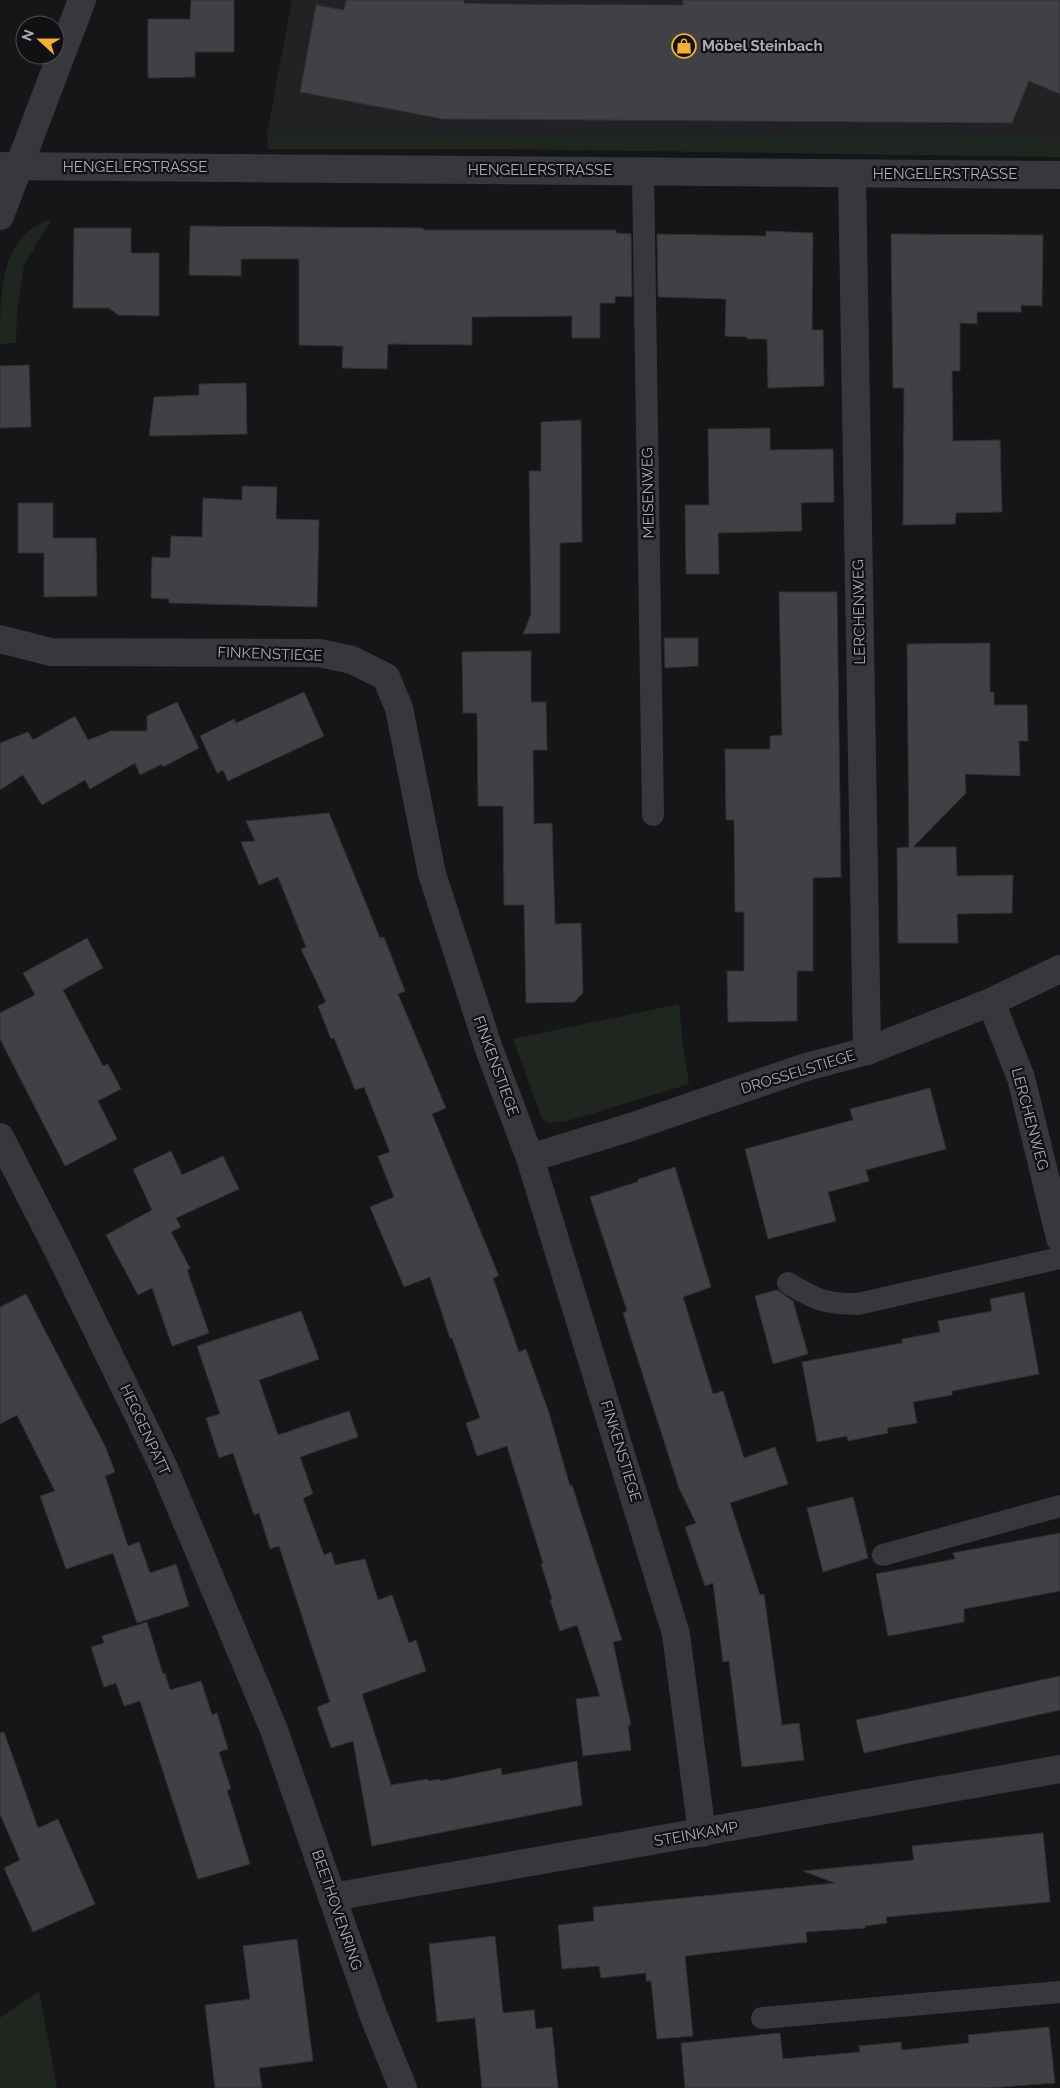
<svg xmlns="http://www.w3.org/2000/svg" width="1060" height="2088" font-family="Raleway,sans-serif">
	<rect width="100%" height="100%" fill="#161618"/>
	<path fill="#222225" d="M 292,0 L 1060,0 L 1060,137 L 267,133 Z"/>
	<g fill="#1e261f">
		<path d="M 267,133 L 1060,137 L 1060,157 L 495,149 L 268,149 Z"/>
		<path d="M 52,219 L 24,265 L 17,313 L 16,343 L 0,344 C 0,291 0,235 52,219 Z"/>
		<path d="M 679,1004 L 683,1047 L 689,1084 L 568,1121 L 549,1123 L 542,1119 L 513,1039 Z"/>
		<path d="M 39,1991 L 57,2088 L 0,2088 L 0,2018 Z"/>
	</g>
	<g fill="#404145" stroke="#303034">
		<path d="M 191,0 L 234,0 L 234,52 L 195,52 L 195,77 L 148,78 L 148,19 L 190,19 Z"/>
		<path d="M 346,0 L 464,0 L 464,3 L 490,4 L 683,5 L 683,0 L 1060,0 L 1060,94 L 1029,81 L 1012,123 L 443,119 L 300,92 L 316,5 L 344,10 Z"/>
		<path d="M 190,226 L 423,228 L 423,230 L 616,230 L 616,233 L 631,234 L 632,297 L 615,296 L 615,303 L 600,303 L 600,338 L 572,338 L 572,316 L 472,317 L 472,345 L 388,344 L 387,369 L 342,368 L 343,346 L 299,345 L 299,259 L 241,259 L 241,276 L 189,275 Z"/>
		<path d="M 74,228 L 131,228 L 131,253 L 159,253 L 159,316 L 118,315 L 109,308 L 73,308 Z"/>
		<path d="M 766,231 L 813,233 L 812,330 L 823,330 L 824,386 L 768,388 L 767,339 L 747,339 L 747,337 L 725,336 L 726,299 L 658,297 L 657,234 L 766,236 Z"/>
		<path d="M 891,234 L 1043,235 L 1042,306 L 1021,305 L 1021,312 L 977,312 L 977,324 L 960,323 L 960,371 L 952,371 L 953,441 L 1000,440 L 1002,512 L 956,513 L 955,524 L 903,525 L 904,388 L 893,388 Z"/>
		<path d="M 29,365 L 31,427 L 0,428 L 0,366 Z"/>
		<path d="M 246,383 L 247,434 L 149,436 L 154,397 L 199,395 L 199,384 Z"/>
		<path d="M 581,420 L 582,542 L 560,543 L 560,633 L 523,634 L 531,614 L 529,471 L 541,471 L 541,422 Z"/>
		<path d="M 770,428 L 770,450 L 833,449 L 834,502 L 801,503 L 802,531 L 718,533 L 719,574 L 686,574 L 685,505 L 709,505 L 708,429 Z"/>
		<path d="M 242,486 L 277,487 L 276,519 L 319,520 L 317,607 L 169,603 L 169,599 L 151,598 L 152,557 L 170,558 L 171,536 L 202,537 L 203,498 L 242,500 Z"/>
		<path d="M 18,503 L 53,503 L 53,538 L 96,538 L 97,596 L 44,597 L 44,553 L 18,553 Z"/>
		<path d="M 779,592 L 837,592 L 841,877 L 813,878 L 813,971 L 797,971 L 797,1021 L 728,1022 L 727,971 L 744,971 L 744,912 L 735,912 L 734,820 L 726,820 L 725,749 L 770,749 L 770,736 L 782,735 Z"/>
		<path d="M 664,638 L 698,638 L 698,666 L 665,668 Z"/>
		<path d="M 990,643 L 990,692 L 994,692 L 994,705 L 1027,705 L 1028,741 L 1019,741 L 1020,776 L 965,774 L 966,793 L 913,847 L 956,847 L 957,876 L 1013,875 L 1012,913 L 957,914 L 958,943 L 898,943 L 897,848 L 909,847 L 907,644 Z"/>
		<path d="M 531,651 L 531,702 L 546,702 L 547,750 L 533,750 L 534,824 L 552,823 L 555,924 L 581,923 L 583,993 L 574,1002 L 526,1003 L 524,905 L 504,905 L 503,806 L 478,806 L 477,713 L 463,713 L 462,652 Z"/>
		<path d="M 304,692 L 324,736 L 228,781 L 223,770 L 217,773 L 200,736 L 234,719 L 236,723 Z"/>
		<path d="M 177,702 L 199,748 L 163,767 L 162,764 L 140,775 L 135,763 L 90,789 L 85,780 L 42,805 L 23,775 L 0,790 L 0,743 L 28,732 L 33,740 L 75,716 L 88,740 L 111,731 L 147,731 L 147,716 Z"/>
		<path d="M 329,813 L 380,938 L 384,937 L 405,991 L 398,994 L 446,1108 L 432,1114 L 499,1276 L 493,1278 L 519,1352 L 526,1349 L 549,1413 L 570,1486 L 572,1485 L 622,1640 L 613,1642 L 631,1725 L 628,1725 L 631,1750 L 583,1756 L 576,1699 L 600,1696 L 577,1625 L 560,1631 L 550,1600 L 552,1599 L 541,1564 L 543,1563 L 507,1446 L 477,1456 L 466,1423 L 480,1418 L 452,1338 L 450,1338 L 430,1277 L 404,1287 L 370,1207 L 394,1197 L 378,1156 L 390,1152 L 364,1087 L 355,1090 L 334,1038 L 331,1039 L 318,1006 L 326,1002 L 301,949 L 306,947 L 278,877 L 259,885 L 241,842 L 255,841 L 246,821 Z"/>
		<path d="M 87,938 L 103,968 L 63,990 L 103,1066 L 108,1064 L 121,1089 L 98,1101 L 117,1139 L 65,1166 L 0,1039 L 0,1013 L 35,995 L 23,973 Z"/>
		<path d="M 930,1088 L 946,1149 L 866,1170 L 869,1181 L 828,1192 L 836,1221 L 768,1239 L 745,1149 L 853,1120 L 850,1109 Z"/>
		<path d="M 171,1151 L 182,1175 L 223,1156 L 239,1189 L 176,1218 L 181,1227 L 171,1232 L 190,1268 L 187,1270 L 209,1333 L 172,1346 L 152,1288 L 138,1295 L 106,1235 L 152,1210 L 133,1169 Z"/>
		<path d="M 675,1167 L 711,1287 L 683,1297 L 713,1394 L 723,1391 L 744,1458 L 775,1447 L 788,1484 L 730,1503 L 760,1595 L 764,1594 L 782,1725 L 799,1723 L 804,1760 L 742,1767 L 729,1661 L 723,1662 L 713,1583 L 705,1586 L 685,1527 L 696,1523 L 679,1488 L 623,1313 L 627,1311 L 590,1197 L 637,1182 L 639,1179 Z"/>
		<path d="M 777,1290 L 793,1301 L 808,1354 L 773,1364 L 755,1296 Z"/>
		<path d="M 1024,1292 L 1039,1374 L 952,1391 L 952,1395 L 913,1402 L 917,1423 L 887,1428 L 888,1433 L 848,1441 L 847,1436 L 817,1442 L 802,1362 L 902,1343 L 902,1339 L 940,1332 L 938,1321 L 992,1311 L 990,1299 Z"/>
		<path d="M 26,1294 L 106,1448 L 115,1472 L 105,1476 L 128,1546 L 139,1542 L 150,1573 L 176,1564 L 189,1606 L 137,1623 L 113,1553 L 66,1569 L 40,1496 L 55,1491 L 17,1415 L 0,1424 L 0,1307 Z"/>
		<path d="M 301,1311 L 319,1359 L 259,1380 L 278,1435 L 349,1411 L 358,1437 L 300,1457 L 313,1494 L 303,1498 L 324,1555 L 331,1552 L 335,1565 L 365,1559 L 378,1600 L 392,1595 L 409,1643 L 416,1640 L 426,1671 L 362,1694 L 391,1785 L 428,1779 L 428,1781 L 440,1779 L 440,1781 L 501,1768 L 502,1775 L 577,1761 L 582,1805 L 372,1846 L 353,1741 L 331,1748 L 317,1707 L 330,1702 L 279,1546 L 270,1549 L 259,1513 L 254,1515 L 233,1453 L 219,1458 L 206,1418 L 220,1414 L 197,1346 Z"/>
		<path d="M 853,1497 L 868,1558 L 823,1572 L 807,1508 Z"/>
		<path d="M 1060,1533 L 1060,1591 L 964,1609 L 964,1622 L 888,1636 L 876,1574 L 955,1559 L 953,1553 Z"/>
		<path d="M 147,1622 L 163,1674 L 165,1673 L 170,1690 L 201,1681 L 212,1715 L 217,1713 L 228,1749 L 219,1752 L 231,1789 L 227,1790 L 250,1864 L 198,1879 L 140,1701 L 124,1706 L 116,1683 L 104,1687 L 91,1647 L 104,1643 L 102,1636 Z"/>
		<path d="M 1060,1676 L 1060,1710 L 864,1753 L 856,1720 Z"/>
		<path d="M 4,1732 L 38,1828 L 58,1819 L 95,1904 L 33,1932 L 4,1868 L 20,1860 L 0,1814 L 0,1733 Z"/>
		<path d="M 1043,1833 L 1050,1902 L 886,1917 L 887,1923 L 865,1926 L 865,1928 L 806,1932 L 807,1942 L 685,1956 L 693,2036 L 657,2039 L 651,1981 L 646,1981 L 646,1973 L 601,1978 L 599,1966 L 562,1969 L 558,1925 L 594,1921 L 593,1907 L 835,1883 L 803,1871 L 914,1860 L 912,1846 Z"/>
		<path d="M 495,1936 L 503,2013 L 534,2010 L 536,2029 L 552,2027 L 558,2088 L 482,2088 L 475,2018 L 437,2022 L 429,1944 Z"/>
		<path d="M 297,1939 L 313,2061 L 259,2068 L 262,2088 L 215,2088 L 205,2005 L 250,1999 L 243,1946 Z"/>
		<path d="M 1049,2027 L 1055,2083 L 988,2088 L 685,2088 L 681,2043 L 780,2033 L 783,2059 L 860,2052 L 859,2046 L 901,2042 L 902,2050 L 969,2043 L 968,2035 Z"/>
	</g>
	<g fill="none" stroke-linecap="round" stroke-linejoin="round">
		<g stroke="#37383d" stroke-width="22">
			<path d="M 643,171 L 653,815"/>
			<path d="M 788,1283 C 816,1300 825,1304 858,1304 L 1060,1258"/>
			<path d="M 883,1555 L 1060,1506"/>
			<path d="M 762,2018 L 1060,1992"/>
		</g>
		<g stroke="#37383d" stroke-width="28">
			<path d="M 0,166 L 1060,175"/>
			<path d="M 852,174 L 867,1051"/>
			<path d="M 0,216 L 82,0"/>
			<path d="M 0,639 L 51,652 L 319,653 L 352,660 L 386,677 L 399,708 L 432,874 L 489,1049 L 530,1158 L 676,1634 L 702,1833"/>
			<path d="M 991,1002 L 1021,1078 L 1060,1238"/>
			<path d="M 0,1137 L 59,1252 L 164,1468 L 274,1730 L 374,2017 L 403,2088"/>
			<path d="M 530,1158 L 631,1127 L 806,1067 L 867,1051 L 991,1002 L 1060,969"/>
			<path d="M 332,1897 L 1060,1769"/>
		</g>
	</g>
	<defs>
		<g id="shop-ring" transform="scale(1.25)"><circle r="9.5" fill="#111113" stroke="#f2b134" stroke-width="1.5"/><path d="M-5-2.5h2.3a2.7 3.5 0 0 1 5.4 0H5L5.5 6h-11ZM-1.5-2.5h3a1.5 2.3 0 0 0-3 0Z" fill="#f2b134"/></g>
	</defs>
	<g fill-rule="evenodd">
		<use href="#shop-ring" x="684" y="46"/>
	</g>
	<g text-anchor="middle" stroke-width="4.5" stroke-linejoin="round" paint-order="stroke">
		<g font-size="15" font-weight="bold" fill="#a8adb8" stroke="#111113" text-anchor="start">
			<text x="702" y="51">Möbel Steinbach</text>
		</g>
		<g font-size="15" fill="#a8adb8" stroke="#111113">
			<text x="135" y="172">HENGELERSTRASSE</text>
			<text x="540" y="175">HENGELERSTRASSE</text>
			<text x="945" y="179">HENGELERSTRASSE</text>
			<text transform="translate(648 493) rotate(-91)" y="5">MEISENWEG</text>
			<text transform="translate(859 612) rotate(-91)" y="5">LERCHENWEG</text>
			<text transform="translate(270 654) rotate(2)" y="5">FINKENSTIEGE</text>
			<text transform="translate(496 1066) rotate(70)" y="5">FINKENSTIEGE</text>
			<text transform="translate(798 1072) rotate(-17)" y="5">DROSSELSTIEGE</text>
			<text transform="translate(1030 1119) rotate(75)" y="5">LERCHENWEG</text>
			<text transform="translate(145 1430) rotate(65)" y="5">HEGGENPATT</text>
			<text transform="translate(621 1451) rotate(73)" y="5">FINKENSTIEGE</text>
			<text transform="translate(696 1834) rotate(-10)" y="5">STEINKAMP</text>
			<text transform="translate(337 1910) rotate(71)" y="5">BEETHOVENRING</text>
		</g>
	</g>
	<g transform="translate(40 40) rotate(291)"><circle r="24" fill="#111113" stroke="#4d4f55"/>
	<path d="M0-4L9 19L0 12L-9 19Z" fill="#f2b134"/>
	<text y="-8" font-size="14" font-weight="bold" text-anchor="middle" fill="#a8adb8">N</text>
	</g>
</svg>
